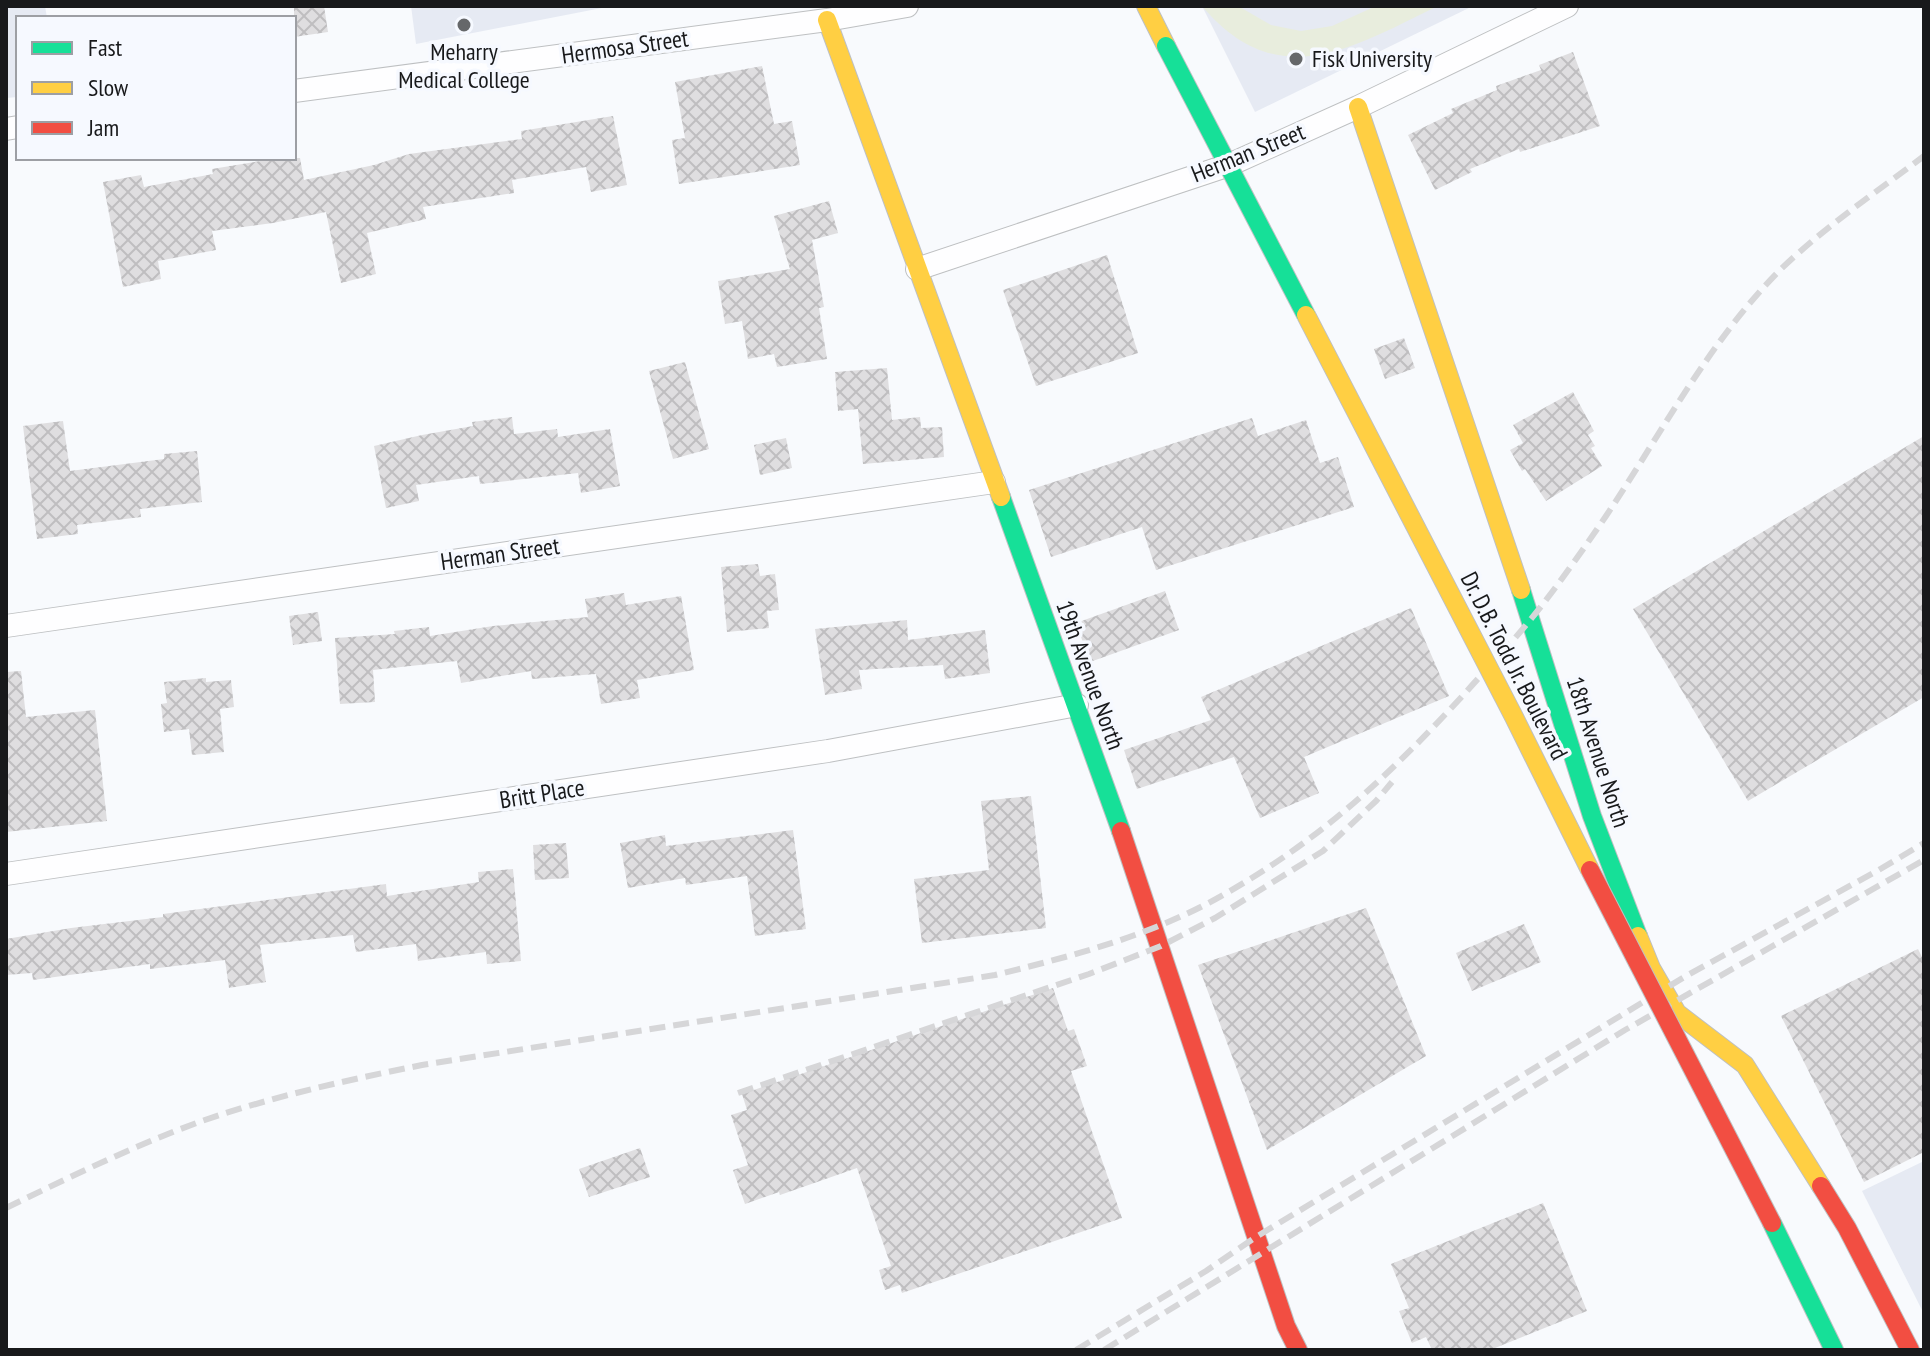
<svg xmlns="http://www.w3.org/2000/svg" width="1930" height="1356" font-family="'PT Sans Narrow',sans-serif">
	<defs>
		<pattern id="building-cross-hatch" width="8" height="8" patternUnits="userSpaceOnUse" patternTransform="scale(2)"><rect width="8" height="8" fill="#dfdee0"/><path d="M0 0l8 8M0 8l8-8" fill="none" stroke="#bfbec0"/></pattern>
	</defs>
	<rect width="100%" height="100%" fill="#f8fafd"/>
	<g fill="#e6eaf3">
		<path d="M 6,6 L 45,6 L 47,18 L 18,18 L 18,97 L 6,98 Z"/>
		<path d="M 411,6 L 612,6 L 416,44 Z"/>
		<path d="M 1202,6 L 1473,6 L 1255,112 Z"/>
		<path d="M 1924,1161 L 1924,1314 L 1862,1191 Z"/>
	</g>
	<path fill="#e8eddd" d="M 1202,6 L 1238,6 L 1271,25 L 1301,31 L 1332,26 L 1376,6 L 1438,6 C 1353,47 1278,96 1202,6 Z"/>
	<g fill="url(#building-cross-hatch)">
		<path d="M 294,6 L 324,6 L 328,32 L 294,37 Z"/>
		<path d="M 1573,52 L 1600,126 L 1520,152 L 1519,149 L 1470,169 L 1472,172 L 1435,190 L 1408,135 L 1453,113 L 1451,109 L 1497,90 L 1496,86 L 1541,70 L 1539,65 Z"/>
		<path d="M 762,66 L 774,124 L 792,121 L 800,165 L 679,184 L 672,140 L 685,138 L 675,82 Z"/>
		<path d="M 613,116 L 627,185 L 591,192 L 586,167 L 512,180 L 514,193 L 423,207 L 426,219 L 367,233 L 376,274 L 341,283 L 326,212 L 273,223 L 212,231 L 216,250 L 158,261 L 161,279 L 123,287 L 103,182 L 141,175 L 144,187 L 213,174 L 212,169 L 260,161 L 260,158 L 300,158 L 304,180 L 374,165 L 409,154 L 522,139 L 521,131 Z"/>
		<path d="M 829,201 L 838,233 L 812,240 L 824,307 L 819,308 L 827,359 L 777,367 L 774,354 L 748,359 L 742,321 L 725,324 L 718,281 L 790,269 L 774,216 Z"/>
		<path d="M 1107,255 L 1138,353 L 1036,386 L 1003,290 Z"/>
		<path d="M 1404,338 L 1415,368 L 1385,379 L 1374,349 Z"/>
		<path d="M 685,362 L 709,449 L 673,459 L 649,371 Z"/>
		<path d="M 887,368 L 892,420 L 920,417 L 921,428 L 942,427 L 944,457 L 863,464 L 858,409 L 838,411 L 835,372 Z"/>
		<path d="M 1573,392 L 1594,431 L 1588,435 L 1595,446 L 1591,448 L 1602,466 L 1546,501 L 1525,469 L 1522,471 L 1510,450 L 1523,443 L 1513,425 Z"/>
		<path d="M 512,417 L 514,434 L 557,429 L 558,437 L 610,429 L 620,486 L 581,493 L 578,473 L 480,484 L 479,476 L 416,485 L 419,501 L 386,508 L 374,446 L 422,435 L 473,426 L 472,422 Z"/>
		<path d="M 1252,418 L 1258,436 L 1306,420 L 1320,463 L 1338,457 L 1354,507 L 1156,570 L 1142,527 L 1051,557 L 1029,490 Z"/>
		<path d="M 63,421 L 70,471 L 164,459 L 164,454 L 197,451 L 202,502 L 140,509 L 141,517 L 77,525 L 78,534 L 37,539 L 23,426 Z"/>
		<path d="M 1924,436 L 1924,697 L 1748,801 L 1633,609 Z"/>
		<path d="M 786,438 L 792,468 L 760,475 L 754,445 Z"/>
		<path d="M 758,564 L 760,576 L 775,574 L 779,610 L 767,611 L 769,628 L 727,632 L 721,567 Z"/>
		<path d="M 1165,591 L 1179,630 L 1090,662 L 1076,623 Z"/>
		<path d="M 624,593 L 626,605 L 681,596 L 694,670 L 637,680 L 640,698 L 601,704 L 596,674 L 532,679 L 531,671 L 461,683 L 457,661 L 373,670 L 375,702 L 340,704 L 335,638 L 395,634 L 394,631 L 429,627 L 430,636 L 493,626 L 588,617 L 585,599 Z"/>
		<path d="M 1411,608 L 1449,696 L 1304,757 L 1319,793 L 1260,818 L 1234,757 L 1137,789 L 1124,750 L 1211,720 L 1201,697 Z"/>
		<path d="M 318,612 L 322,641 L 293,645 L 289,616 Z"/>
		<path d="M 907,620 L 908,640 L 985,630 L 990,673 L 945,679 L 943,665 L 859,670 L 862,689 L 825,695 L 815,629 Z"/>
		<path d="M 21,671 L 26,717 L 95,710 L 107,821 L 6,832 L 6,672 Z"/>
		<path d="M 206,678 L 206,682 L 231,680 L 234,707 L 220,709 L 224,752 L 192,755 L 189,729 L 164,732 L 161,704 L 167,703 L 164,682 Z"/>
		<path d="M 1031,796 L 1046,928 L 922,943 L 914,879 L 989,870 L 981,801 Z"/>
		<path d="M 793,830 L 806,929 L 755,936 L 747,876 L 686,885 L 685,878 L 628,888 L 620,843 L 665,835 L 666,846 Z"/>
		<path d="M 566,843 L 569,878 L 535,880 L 533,845 Z"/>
		<path d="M 513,869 L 521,961 L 487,964 L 486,952 L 418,961 L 416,944 L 356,952 L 353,935 L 260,945 L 266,982 L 229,988 L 225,960 L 150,969 L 150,964 L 33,980 L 32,973 L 6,975 L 6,939 L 71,928 L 163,917 L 163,914 L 386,884 L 387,896 L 479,882 L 478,872 Z"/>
		<path d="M 1366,908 L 1426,1056 L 1267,1150 L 1198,965 Z"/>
		<path d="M 1524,924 L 1541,962 L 1472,991 L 1456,953 Z"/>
		<path d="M 1918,949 L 1924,961 L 1924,1152 L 1864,1182 L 1781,1016 Z"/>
		<path d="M 1053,988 L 1068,1031 L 1074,1029 L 1087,1066 L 1071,1071 L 1122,1218 L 902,1293 L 900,1285 L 885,1290 L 879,1270 L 891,1266 L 857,1168 L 780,1195 L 779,1192 L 745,1204 L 733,1170 L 748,1165 L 731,1115 L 747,1110 L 742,1094 Z"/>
		<path d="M 640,1148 L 650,1177 L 589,1197 L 579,1169 Z"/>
		<path d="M 1543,1203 L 1587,1311 L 1490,1350 L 1432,1350 L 1426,1337 L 1412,1343 L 1399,1311 L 1409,1308 L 1391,1264 Z"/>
	</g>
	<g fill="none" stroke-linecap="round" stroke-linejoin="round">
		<g stroke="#bec0c2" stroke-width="24">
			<g id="street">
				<path d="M 294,91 L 827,20 L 907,6"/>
				<path d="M 6,129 L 18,127"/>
				<path d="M 917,269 L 1229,165 L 1358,107 L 1567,6"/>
				<path d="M 6,626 L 994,482"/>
				<path d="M 6,874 L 828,751 L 1077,705"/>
			</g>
		</g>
		<g stroke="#bec0c2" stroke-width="20">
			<g id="fast">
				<path d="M 1001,497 L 1121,831"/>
				<path d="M 1521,590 L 1592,816 L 1638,936"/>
				<path d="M 1772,1223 L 1834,1350"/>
			</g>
		</g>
		<g stroke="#bec0c2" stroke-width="20">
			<g id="slow">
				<path d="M 1146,6 L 1166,46"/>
				<path d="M 827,20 L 1001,497"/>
				<path d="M 1358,107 L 1521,590"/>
				<path d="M 1638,936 L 1651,968 L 1677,1013 L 1745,1065 L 1821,1186"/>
			</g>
		</g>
		<g stroke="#bec0c2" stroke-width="20">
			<g id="jam">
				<path d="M 1121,831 L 1286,1326 L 1298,1350"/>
				<path d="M 1821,1186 L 1847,1228 L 1910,1350"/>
			</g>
		</g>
		<use href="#street" stroke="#fefeff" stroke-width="22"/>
		<use href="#fast" stroke="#16e098" stroke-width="18"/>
		<use href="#slow" stroke="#ffcf43" stroke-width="18"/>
		<use href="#jam" stroke="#f24e42" stroke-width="18"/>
		<g stroke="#d6d6d8" stroke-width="6" stroke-dasharray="16 8" stroke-linecap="butt">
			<path d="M 738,1093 L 1089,974 L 1161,946 L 1215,918 L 1323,851 L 1376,801 L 1392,782"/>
			<path d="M 6,1208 C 70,1177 135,1145 202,1121 C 274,1096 348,1080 422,1065 L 995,975 C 1073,956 1153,935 1223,895 C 1322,839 1392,773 1467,691 C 1488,667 1511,644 1531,619 C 1557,587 1582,551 1606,516 C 1661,434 1709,342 1779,271 C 1823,228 1875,193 1924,156"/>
			<path d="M 1076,1350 L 1206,1271 L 1256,1237 L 1686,976 L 1877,871 L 1924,843"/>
			<path d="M 1104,1350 L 1625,1030 L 1924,860"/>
		</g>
		<g stroke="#bec0c2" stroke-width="20" stroke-linecap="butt">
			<path id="fast-bridge" d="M 1166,46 L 1306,315"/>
		</g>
		<g stroke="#bec0c2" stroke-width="20" stroke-linecap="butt">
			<path id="slow-bridge" d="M 1306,315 L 1514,717 L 1590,870"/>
		</g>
		<g stroke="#bec0c2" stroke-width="20" stroke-linecap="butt">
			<path id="jam-bridge" d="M 1590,870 L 1772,1223"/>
		</g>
		<use href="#fast-bridge" stroke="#16e098" stroke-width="18"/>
		<use href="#slow-bridge" stroke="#ffcf43" stroke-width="18"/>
		<use href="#jam-bridge" stroke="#f24e42" stroke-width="18"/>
	</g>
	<g fill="#66686a" stroke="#f6f9ff" stroke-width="3">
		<circle cx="464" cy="25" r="8"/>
		<circle cx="1296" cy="59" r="8"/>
	</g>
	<g text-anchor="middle" stroke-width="7" stroke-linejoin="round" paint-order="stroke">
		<g font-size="24" fill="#18191b" stroke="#f6f9ff">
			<text transform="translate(625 47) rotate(-8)" y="8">Hermosa Street</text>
			<text transform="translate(1248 153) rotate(-22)" y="8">Herman Street</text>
			<text transform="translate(500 554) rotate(-8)" y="8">Herman Street</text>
			<text transform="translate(1514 666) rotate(63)" y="8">Dr. D.B. Todd Jr. Boulevard</text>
			<text transform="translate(1090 675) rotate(70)" y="8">19th Avenue North</text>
			<text transform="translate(1598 752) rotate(72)" y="8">18th Avenue North</text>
			<text transform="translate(542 794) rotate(-9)" y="8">Britt Place</text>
		</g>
		<g font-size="24" fill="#18191b" stroke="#f6f9ff">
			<text x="464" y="60">Meharry<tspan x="464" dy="28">Medical College</tspan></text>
			<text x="1312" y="67" text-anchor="start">Fisk University</text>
		</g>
	</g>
	<rect width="1930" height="1356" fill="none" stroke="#18191b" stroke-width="16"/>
	<rect x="16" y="16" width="280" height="144" fill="#f6f9ff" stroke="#9d9fa4" stroke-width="2"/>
	<rect x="32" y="42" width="40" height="12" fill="#16e098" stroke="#9d9fa4" stroke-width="2"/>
	<text x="88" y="56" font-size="24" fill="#18191b">Fast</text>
	<rect x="32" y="82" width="40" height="12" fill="#ffcf43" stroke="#9d9fa4" stroke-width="2"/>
	<text x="88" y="96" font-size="24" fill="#18191b">Slow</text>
	<rect x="32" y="122" width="40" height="12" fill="#f24e42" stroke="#9d9fa4" stroke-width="2"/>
	<text x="88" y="136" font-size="24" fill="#18191b">Jam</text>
</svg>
